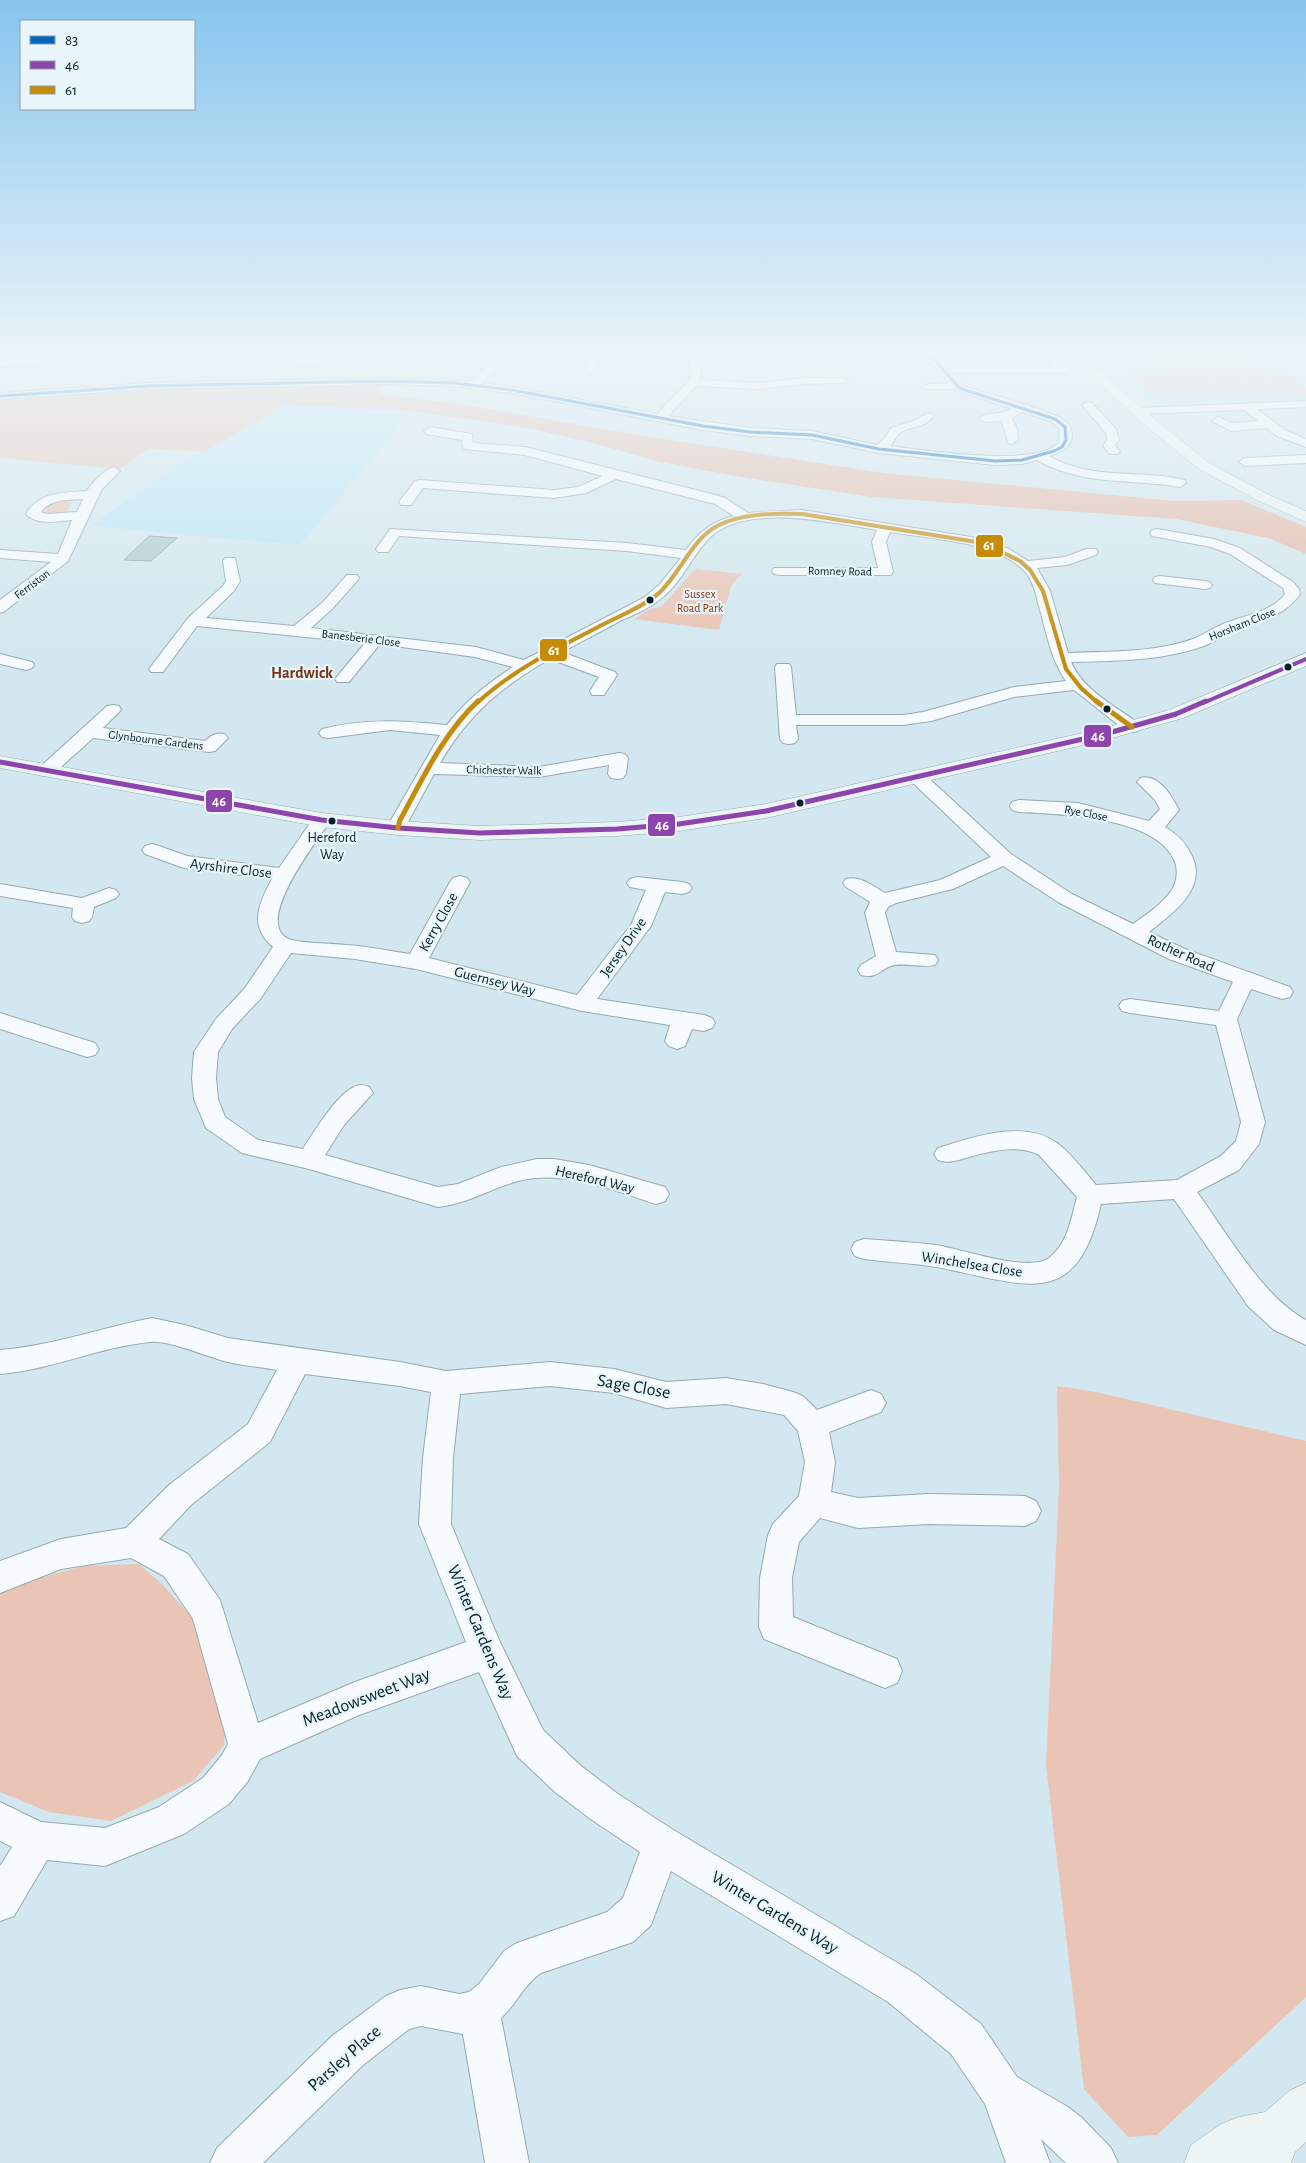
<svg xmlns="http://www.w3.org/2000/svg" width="1306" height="2163" font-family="'Alegreya Sans',sans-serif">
	<rect width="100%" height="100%" fill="#d2e7ef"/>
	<g fill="#bbe6f6">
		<path d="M 1092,353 L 1306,353 L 1306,401 L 1267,403 L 1148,403 Z"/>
		<path d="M 285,405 L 411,411 L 300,545 L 91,526 L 164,473 Z"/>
	</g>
	<g fill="#eac4b4">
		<path d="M 1148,353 L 1243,353 L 1264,373 L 1166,373 Z"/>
		<path d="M 1132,374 L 1182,375 L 1198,392 L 1145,392 Z"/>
		<path d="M 1184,375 L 1209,375 L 1225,393 L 1199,393 Z"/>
		<path d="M 1211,375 L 1236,375 L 1253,393 L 1227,393 Z"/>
		<path d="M 1238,375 L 1263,375 L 1281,393 L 1255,393 Z"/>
		<path d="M 1265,375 L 1291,375 L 1306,390 L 1306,393 L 1283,393 Z"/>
		<path d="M 233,402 L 285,405 L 204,452 L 148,449 L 120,469 L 0,458 L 0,413 L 97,405 Z"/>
		<path d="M 67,499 L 73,501 L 65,514 L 46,514 L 46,507 L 50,503 Z"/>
		<path d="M 695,569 L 742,574 L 731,586 L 719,630 L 634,619 L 650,609 L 662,606 Z"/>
		<path d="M 1057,1386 L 1096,1392 L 1306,1441 L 1306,1997 L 1157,2135 L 1128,2137 L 1084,2089 L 1046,1765 L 1059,1487 Z"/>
		<path d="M 138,1564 L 162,1584 L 194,1620 L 225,1725 L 224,1745 L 193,1781 L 111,1821 L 49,1812 L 0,1792 L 0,1589 L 84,1566 Z"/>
	</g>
	<path fill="#e6b9a6" d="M 380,385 L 382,395 L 452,403 L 670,440 L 883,473 L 1175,501 L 1241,500 L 1306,527 L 1306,554 L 1268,538 L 1176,519 L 872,497 L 741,477 L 656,461 L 597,444 L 523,427 L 411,411 L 233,402 L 97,405 L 0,413 L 0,401 L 134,390 Z"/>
	<path fill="#b2cacf" stroke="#8ba3a8" d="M 149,536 L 177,538 L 151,561 L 124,560 Z"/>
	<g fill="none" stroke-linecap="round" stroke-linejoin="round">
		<g stroke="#94aab2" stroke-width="2">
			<g id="street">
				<path d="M 78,353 L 99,354 L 94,357 L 0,367 L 0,361 Z"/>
				<path d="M 182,353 L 218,353 C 212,358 180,361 174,356 Z"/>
				<path d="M 358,353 L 377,354 L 372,357 L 297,366 L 292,363 L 297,360 Z"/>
				<path d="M 499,353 L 509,353 L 482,383 L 512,387 L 657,414 L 688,382 L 691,372 L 687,353 L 697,353 L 701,372 L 699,380 L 759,383 L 804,378 L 842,378 L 848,381 L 846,383 L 804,384 L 759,389 L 696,386 L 668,416 L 750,428 L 812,431 L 877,445 L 885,438 L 891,428 L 913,421 L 928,413 L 932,414 L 934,416 C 922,430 911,425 900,433 C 896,436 894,443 890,446 C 922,450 1037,468 1058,443 C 1061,439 1059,433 1059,428 L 1051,421 L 1022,412 L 1012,418 L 1017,429 L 1018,440 L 1012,444 L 1008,443 L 1002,421 L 985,422 L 979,418 C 986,412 1001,415 1012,409 L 954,389 L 924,389 L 922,387 L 924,385 L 949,383 C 941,374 934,361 922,358 C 914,356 905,359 899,353 C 919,351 932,350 947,367 L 1055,367 L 1042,353 L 1053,353 L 1069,368 L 1070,370 L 1069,372 L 952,373 L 963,386 L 1027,405 L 1059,417 L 1069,424 C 1078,442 1065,452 1049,456 C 1093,481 1138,469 1185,480 L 1186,483 L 1180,487 C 1128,478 1086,487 1037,460 L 1022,464 L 995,465 L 879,453 L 812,439 L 750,436 L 703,430 L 512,393 L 454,386 L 384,384 L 149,389 L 0,399 L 0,393 L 149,383 L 384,378 L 471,382 Z"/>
				<path d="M 591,353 L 601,353 L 595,370 L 590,373 L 585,370 Z"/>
				<path d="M 1306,401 L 1306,407 L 1257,409 L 1285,430 L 1306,439 L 1306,447 L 1277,436 L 1267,428 L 1231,431 L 1212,421 L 1218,417 L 1233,423 L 1258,421 L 1244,410 L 1136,414 L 1130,411 L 1136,408 Z"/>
				<path d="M 1088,402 L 1092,403 L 1116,429 L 1119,440 L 1115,446 L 1120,451 L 1118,454 L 1110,454 L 1103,446 L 1107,440 L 1106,433 L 1082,405 Z"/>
				<path d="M 430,427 L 472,434 L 473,443 L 525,447 L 712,494 L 725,498 L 748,513 L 802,510 L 983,539 L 1009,549 L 1028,561 L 1065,557 L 1086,549 L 1096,549 L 1098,552 L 1096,555 L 1067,565 L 1037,568 L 1050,591 L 1068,653 C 1109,651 1154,653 1193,639 C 1205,634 1216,626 1228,622 C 1249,614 1271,612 1285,594 L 1283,588 L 1230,554 L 1211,547 L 1152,536 L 1150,533 L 1152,530 L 1157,529 L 1214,539 L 1240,548 L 1293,582 L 1299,589 L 1300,594 C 1284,617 1263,619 1239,629 C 1227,633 1216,641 1204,646 C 1161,661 1115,661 1071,662 C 1083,690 1115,706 1138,723 L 1141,727 L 1138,731 L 1132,732 L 1126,731 L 1074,690 L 1014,697 L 931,721 L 903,725 L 796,725 L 798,739 L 795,743 L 789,744 L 783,743 L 780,739 L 775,667 L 777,664 L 789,664 L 791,667 L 796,715 L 903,715 L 923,712 L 1014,687 L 1066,681 C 1050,658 1046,630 1038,603 C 1036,593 1033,583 1027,574 C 1000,541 930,539 890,532 L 886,542 L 893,572 L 891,575 L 779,575 L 774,574 L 772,571 L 774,568 L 878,568 L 872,542 L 877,530 C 833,523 753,504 714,534 C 695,549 684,580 662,598 C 650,608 636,614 622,620 C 602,631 582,641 562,652 L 615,672 L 617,675 L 604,695 L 592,695 L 590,691 L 599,677 L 550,659 C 502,686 468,715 440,763 L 539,767 L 619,753 L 625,754 L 628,758 L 626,774 L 623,778 L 617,779 L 611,778 L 608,774 L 609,765 L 539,777 L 434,774 L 409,820 L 405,832 L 398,834 L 391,832 L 388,828 L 391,820 L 440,735 L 390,730 L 328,738 L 322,737 L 319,733 L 322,729 C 367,718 401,721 447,725 C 464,702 488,683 513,667 L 475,657 L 380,644 L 349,682 L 337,682 L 335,679 L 365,643 L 197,626 L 163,672 L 151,672 L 149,669 L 188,618 L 223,586 L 226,581 L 223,561 L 225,558 L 235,558 L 240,581 L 234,591 L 206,618 L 294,626 L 323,602 L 347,575 L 357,575 L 359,578 L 357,581 L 333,608 L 311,628 L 476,647 L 524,660 L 645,597 L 660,584 L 681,558 L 627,551 L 399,536 L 388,552 L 378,552 L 376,549 L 390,529 L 627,543 L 686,550 C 699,532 712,521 734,516 L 715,504 L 616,479 L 586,493 L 554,498 L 423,488 L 411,505 L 401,505 L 399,502 L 401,499 L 415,481 L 420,480 L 554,490 L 578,487 L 603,476 L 525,455 L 463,449 L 462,440 L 426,434 L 424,431 Z"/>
				<path d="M 1306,455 L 1306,463 L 1245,466 L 1239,462 L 1245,458 Z"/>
				<path d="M 114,467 L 120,471 L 102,489 L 68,561 L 5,611 L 0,613 L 0,600 L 51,562 L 0,558 L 0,550 L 58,554 L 72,520 C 58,521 37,526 26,514 C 39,491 64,493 87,491 C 92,482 104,470 114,467 ZM 83,499 L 77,512 L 47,514 L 41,512 C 50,499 68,500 83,499 Z"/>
				<path d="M 1160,576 L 1205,581 L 1210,582 L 1212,585 L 1210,588 L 1205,589 L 1155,583 L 1153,580 L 1155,577 Z"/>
				<path d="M 0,654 L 32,662 L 34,665 L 32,668 L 26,670 L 0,664 Z"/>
				<path d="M 113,705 L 119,706 L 121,710 L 103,728 L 205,741 C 212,735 216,732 225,734 L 228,738 L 215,751 L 209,752 L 93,738 L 52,775 L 46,776 L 40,775 L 37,771 L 40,767 L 107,706 Z"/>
				<path d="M 918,773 L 924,774 L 1011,854 L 1072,894 L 1133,924 C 1147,914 1164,903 1173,888 C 1177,880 1178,871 1175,862 C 1158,817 1061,814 1019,812 L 1012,810 L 1010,806 L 1012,802 L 1019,800 L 1078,803 L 1149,821 L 1160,809 L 1155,800 L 1137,782 L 1140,778 C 1158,773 1172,796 1179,810 L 1165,827 C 1177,834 1185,842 1191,854 C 1209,888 1173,913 1149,932 L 1185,949 L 1290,987 L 1293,992 L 1290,997 L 1282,999 L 1251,989 L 1237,1019 L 1265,1122 L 1259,1144 L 1239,1170 L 1197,1192 C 1225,1230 1264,1299 1306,1320 L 1306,1345 L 1274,1330 L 1248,1306 L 1174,1199 L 1101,1204 C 1078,1305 1034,1288 951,1270 C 923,1263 893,1263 864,1259 L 855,1256 L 851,1249 L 855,1242 L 864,1239 C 888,1241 913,1242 936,1245 C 962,1249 1028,1273 1049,1258 C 1068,1243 1071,1219 1077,1197 L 1039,1155 C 1018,1144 991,1151 969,1157 C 958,1160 949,1164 938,1160 L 934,1154 L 938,1148 C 974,1137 1023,1119 1057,1143 C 1072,1154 1084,1171 1096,1185 L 1177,1180 L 1221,1156 L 1236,1141 L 1241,1122 L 1216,1025 L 1130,1013 L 1122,1011 L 1119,1006 L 1122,1001 L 1130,999 L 1219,1011 L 1233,982 L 1169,959 L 1058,902 L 1003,866 L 953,889 L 896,903 L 888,907 L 885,913 L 896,952 L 935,955 L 938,960 L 935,965 C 921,968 903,962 891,966 C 878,971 877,979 861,975 L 858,970 L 861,965 L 876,956 L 865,913 L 870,902 L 846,887 L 843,883 L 846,879 C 860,875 873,886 885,893 L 940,880 L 991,857 L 912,782 L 909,778 L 912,774 Z"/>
				<path d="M 322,814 L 329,816 L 331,820 C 319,838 248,928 292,940 C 309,944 329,943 346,945 C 367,946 388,951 410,954 L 450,882 L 453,878 L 460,876 L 467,878 L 470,882 L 429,958 L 577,995 L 631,925 L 646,890 L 630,887 L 627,883 L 630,879 L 637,877 L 682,882 L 689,884 L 692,888 L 689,892 L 682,894 L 665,892 L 651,926 L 597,999 L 704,1015 L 712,1018 L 715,1023 L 712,1028 L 704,1031 L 692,1029 L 685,1046 L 677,1049 L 669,1046 L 665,1041 L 670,1025 L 582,1011 L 416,969 L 355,959 L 291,953 L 261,998 L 232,1029 L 218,1052 L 216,1078 L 218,1099 L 225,1117 L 258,1140 L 303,1149 C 313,1133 337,1094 354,1087 C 360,1084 364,1085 369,1087 L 373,1093 L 344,1125 L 325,1155 L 438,1187 L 458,1184 L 501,1167 L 537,1159 L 554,1159 L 589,1165 L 665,1187 L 669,1194 L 665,1201 L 656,1204 C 613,1190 564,1169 518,1181 C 490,1189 467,1204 438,1207 L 309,1169 L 242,1153 L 206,1128 L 194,1099 L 192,1078 L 194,1052 L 216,1019 L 245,988 L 273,947 C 248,926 259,903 272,879 L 184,868 L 145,854 L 142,850 L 145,846 L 152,844 L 159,846 L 187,856 L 279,868 L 315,816 Z"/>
				<path d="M 0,884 L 82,898 L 109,888 L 116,890 L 119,894 L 116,898 L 94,907 L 92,917 L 89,921 L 82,923 L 75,921 L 72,917 L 73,908 L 0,896 Z"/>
				<path d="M 0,1013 L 95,1043 L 99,1049 L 95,1055 L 87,1057 L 0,1029 Z"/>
				<path d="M 152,1318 L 185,1325 L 228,1338 L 400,1362 L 446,1371 L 550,1362 L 614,1369 L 666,1382 L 726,1378 L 763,1384 L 793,1392 L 803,1396 L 817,1410 L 871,1390 L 881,1394 L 886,1403 L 881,1412 L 829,1432 L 835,1462 L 831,1492 L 858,1498 L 929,1494 L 1025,1496 L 1036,1501 L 1041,1511 L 1036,1521 L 1025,1526 L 929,1524 L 858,1528 L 820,1518 L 799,1542 L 792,1578 L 793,1617 L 897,1659 L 902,1671 L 897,1683 L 885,1688 L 764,1639 L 759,1627 L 760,1578 L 768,1535 L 773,1524 L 799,1496 L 805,1462 L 798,1431 L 784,1415 L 726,1404 L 666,1408 L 614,1393 L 550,1386 L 460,1394 L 453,1458 L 451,1524 L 499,1640 L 543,1730 L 581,1766 L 618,1794 L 675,1831 L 916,1974 L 981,2024 L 1017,2077 L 1068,2107 L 1081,2117 L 1111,2148 L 1118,2163 L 1066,2163 L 1041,2139 L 1050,2163 L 1006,2163 L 985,2104 L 951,2054 L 888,2002 L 671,1871 L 651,1925 L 633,1942 L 541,1973 C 524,1984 516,2005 501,2018 L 529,2163 L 485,2163 L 463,2034 L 421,2026 L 409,2029 L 362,2066 L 263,2163 L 210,2163 L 217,2148 L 332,2036 L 386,1996 L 400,1990 L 421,1986 L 459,1994 L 469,1992 L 479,1984 L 504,1951 L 517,1943 L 607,1912 L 623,1898 L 640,1852 L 592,1820 L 555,1792 L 517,1756 L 479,1672 L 359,1715 L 260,1759 L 248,1781 L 229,1804 L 184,1834 L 105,1866 L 47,1860 L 14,1916 L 0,1921 L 0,1866 L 12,1847 L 0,1841 L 0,1802 L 41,1822 L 105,1828 L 159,1807 L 203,1778 L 222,1755 L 228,1744 L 193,1619 L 164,1576 L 131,1558 L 61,1569 L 0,1593 L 0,1561 L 61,1539 L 126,1528 L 169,1485 L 248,1424 L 277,1370 C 261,1367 244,1366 228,1362 C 207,1357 170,1340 150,1342 C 99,1347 51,1370 0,1374 L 0,1350 C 51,1346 101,1328 152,1318 ZM 305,1374 L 400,1386 L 431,1392 L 423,1458 L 419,1524 L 466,1642 L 355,1682 L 258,1723 L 220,1600 L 188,1554 L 159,1539 L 191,1505 L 270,1442 Z"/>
			</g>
		</g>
		<g stroke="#94aab2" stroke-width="1">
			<g id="secondary">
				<path d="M 1066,353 L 1079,353 L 1156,420 L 1209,463 L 1269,495 L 1306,511 L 1306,522 L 1259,501 L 1199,469 L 1146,426 Z"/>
				<path d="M 1306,653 L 1306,666 L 1183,718 L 1105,740 L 766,818 L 679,831 L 617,836 L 480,840 L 398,835 L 322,827 L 0,768 L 0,756 L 322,813 L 398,821 L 480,826 L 617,822 L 679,817 L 766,804 L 1101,729 L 1169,710 Z"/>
				<path d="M 1306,2083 L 1306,2142 L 1295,2152 L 1291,2163 L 1184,2163 L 1191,2145 L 1221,2124 L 1239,2117 L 1265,2112 L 1289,2091 Z"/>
			</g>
		</g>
		<use href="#street" fill="#f8fbfd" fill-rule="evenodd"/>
		<use href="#secondary" fill="#edf5f4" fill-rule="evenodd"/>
		<g stroke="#e8f5fa" stroke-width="5">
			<path id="bus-1" d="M 0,396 L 149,386 L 384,381 L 454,383 L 512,390 L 703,426 L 750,432 L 812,435 L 879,449 L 995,461 L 1022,460 L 1054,451 L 1062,447 L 1066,440 L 1065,427 L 1055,419 L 959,388 L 935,360 L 925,355 L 904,353"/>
		</g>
		<g stroke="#e8f5fa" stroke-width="6">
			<path id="bus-2-far1" d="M 1203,703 L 1306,659"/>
		</g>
		<g stroke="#e8f5fa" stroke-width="8">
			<path id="bus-2" d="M 0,762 L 322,820 L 398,828 L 480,833 L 617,829 L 679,824 L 766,811 L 1105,734 L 1176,714 L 1206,701"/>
		</g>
		<g stroke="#e8f5fa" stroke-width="6">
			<path id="bus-3-far1" d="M 477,703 C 513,670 557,648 600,626 C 619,616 643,607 659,593 C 681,573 692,538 719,525 C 744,513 775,513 802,514 L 983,543 L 1020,561 L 1030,570 L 1043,591 L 1066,669 L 1081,688 L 1098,703"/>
		</g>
		<g stroke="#e8f5fa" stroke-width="8">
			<g id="bus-3">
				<path d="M 1096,701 L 1132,727"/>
				<path d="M 398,828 L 400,820 C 423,778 443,734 478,701"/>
			</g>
		</g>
		<use href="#bus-1" stroke="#0065bd" stroke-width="3"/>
		<use href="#bus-2-far1" stroke="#8e44ad" stroke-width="4"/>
		<use href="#bus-2" stroke="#8e44ad" stroke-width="5"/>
		<use href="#bus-3-far1" stroke="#c68b08" stroke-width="4"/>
		<use href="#bus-3" stroke="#c68b08" stroke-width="5"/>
	</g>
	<linearGradient id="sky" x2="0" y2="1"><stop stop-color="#87c5ee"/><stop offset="0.54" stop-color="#ebf4f8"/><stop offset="1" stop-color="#ebf4f8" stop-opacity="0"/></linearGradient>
	<rect width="1306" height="655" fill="url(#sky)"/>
	<g fill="#021f28" stroke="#e8f5fa" stroke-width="2">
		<circle cx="650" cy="600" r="4.5"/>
		<circle cx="1288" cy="667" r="4.5"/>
		<circle cx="1107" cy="709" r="4.5"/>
		<circle cx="800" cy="803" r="4.5"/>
		<circle cx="332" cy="821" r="4.5"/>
	</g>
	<g text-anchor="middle" stroke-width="4.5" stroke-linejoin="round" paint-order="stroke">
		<g font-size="12" fill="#021f28" stroke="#e8f5fa">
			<text transform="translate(840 571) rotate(1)" y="4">Romney Road</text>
			<text transform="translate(32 584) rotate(-37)" y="4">Ferriston</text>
			<text transform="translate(1242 624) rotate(-22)" y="4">Horsham Close</text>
			<text transform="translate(361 638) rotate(7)" y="4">Banesberie Close</text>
			<text transform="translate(156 740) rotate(7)" y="4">Glynbourne Gardens</text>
			<text transform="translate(504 770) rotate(1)" y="4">Chichester Walk</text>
			<text transform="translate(1086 813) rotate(11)" y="4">Rye Close</text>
		</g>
		<g font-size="12" fill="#83350e" stroke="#e8f5fa">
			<text x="700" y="598">Sussex<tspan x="700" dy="14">Road Park</tspan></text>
		</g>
		<g font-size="14" fill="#021f28" stroke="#e8f5fa">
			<text x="332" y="842">Hereford<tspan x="332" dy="17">Way</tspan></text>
		</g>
		<g font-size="15" fill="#021f28" stroke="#e8f5fa">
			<text transform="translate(231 868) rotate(7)" y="5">Ayrshire Close</text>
			<text transform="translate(438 922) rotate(-61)" y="5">Kerry Close</text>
			<text transform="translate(623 947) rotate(-55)" y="5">Jersey Drive</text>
			<text transform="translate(1181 953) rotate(24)" y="5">Rother Road</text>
			<text transform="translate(495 981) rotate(14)" y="5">Guernsey Way</text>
			<text transform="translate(595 1179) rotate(13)" y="5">Hereford Way</text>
			<text transform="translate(972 1264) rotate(9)" y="5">Winchelsea Close</text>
		</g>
		<g font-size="16" font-weight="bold" fill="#763518" stroke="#e8f5fa">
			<text x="302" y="678">Hardwick</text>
		</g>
		<g font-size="18" fill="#021f28" stroke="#e8f5fa">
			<text transform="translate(634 1386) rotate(10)" y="6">Sage Close</text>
			<text transform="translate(481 1632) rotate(67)" y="6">Winter Gardens Way</text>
			<text transform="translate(366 1697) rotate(-21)" y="6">Meadowsweet Way</text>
			<text transform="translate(775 1912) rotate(31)" y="6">Winter Gardens Way</text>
			<text transform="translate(344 2058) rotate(-41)" y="6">Parsley Place</text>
		</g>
	</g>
	<g stroke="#e8f5fa" stroke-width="2">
		<rect x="975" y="534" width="29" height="24" rx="5" fill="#c68b08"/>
		<rect x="539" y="638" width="29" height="24" rx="5" fill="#c68b08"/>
		<rect x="1083" y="724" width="29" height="24" rx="5" fill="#8e44ad"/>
		<rect x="205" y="789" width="28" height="24" rx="5" fill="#8e44ad"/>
		<rect x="647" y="813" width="29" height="24" rx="5" fill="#8e44ad"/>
	</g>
	<g font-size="14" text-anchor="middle" font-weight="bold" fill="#fff">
		<text x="989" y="550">61</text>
		<text x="554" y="655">61</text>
		<text x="1098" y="741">46</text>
		<text x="219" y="806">46</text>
		<text x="662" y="830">46</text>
	</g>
	<rect x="20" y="20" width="175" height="90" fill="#e8f5fa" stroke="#8c9fa6"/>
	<rect x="30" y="36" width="25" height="8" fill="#0065bd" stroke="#8c9fa6"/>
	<text x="65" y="45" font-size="15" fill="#021f28">83</text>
	<rect x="30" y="61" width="25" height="8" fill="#8e44ad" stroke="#8c9fa6"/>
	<text x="65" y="70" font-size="15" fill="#021f28">46</text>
	<rect x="30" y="86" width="25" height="8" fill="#c68b08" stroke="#8c9fa6"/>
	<text x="65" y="95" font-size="15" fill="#021f28">61</text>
</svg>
